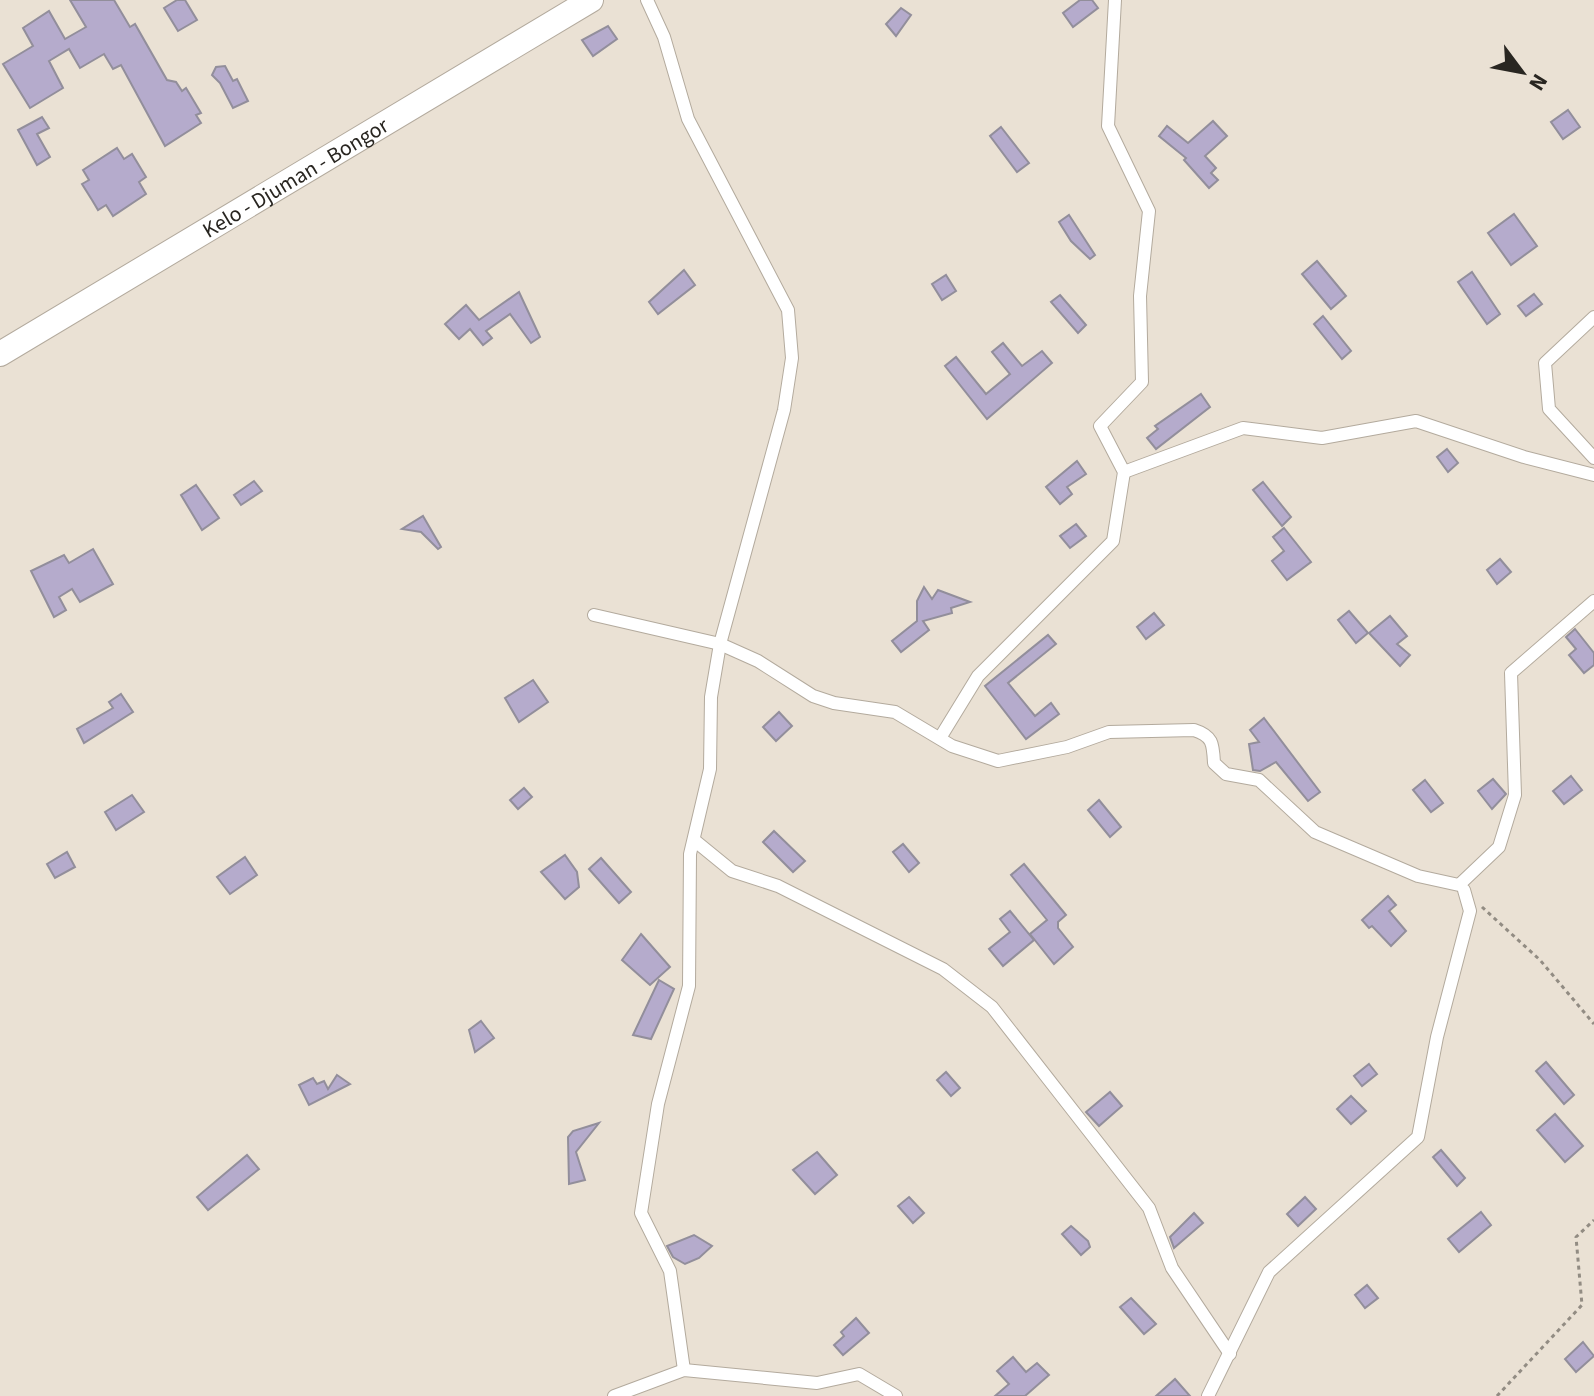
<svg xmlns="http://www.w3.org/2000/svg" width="1594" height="1396" font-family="'Source Sans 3',sans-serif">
	<rect width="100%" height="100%" fill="#eae1d4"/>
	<g fill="#b5abcc" stroke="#928e9b" stroke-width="2">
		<polygon points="70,0 114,0 130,27 135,24 167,80 176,82 182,91 186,88 201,113 196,115 201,123 165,146 121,65 113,69 104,54 80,68 69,49 49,61 63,88 30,108 3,64 33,46 23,28 49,11 65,39 86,27"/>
		<polygon points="177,0 185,0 197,20 178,31 164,8"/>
		<polygon points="1080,0 1092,0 1098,8 1073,27 1063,13"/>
		<polygon points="901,8 911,15 896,36 886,24"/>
		<polygon points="608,26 617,39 593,56 582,40"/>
		<polygon points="225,66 233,81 237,79 248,101 233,108 220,83 212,75 216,67"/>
		<polygon points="1568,110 1580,127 1563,139 1551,122"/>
		<polygon points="42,117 49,128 37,134 50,157 37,165 18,130"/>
		<polygon points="1213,121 1227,136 1205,156 1216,168 1211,173 1218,180 1209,188 1184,160 1186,158 1159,136 1167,126 1188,143"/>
		<polygon points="1001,127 1029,163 1017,172 990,136"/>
		<polygon points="117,148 124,159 132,154 146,177 139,182 146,194 113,216 106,205 98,210 92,200 82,184 89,180 83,170"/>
		<polygon points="1514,214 1537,246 1511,265 1488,233"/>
		<polygon points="1069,215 1095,255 1090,259 1071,241 1059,222"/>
		<polygon points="1317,261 1346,296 1331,309 1302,274"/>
		<polygon points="684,270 695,285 658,314 649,302"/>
		<polygon points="1472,272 1500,314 1487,324 1458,282"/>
		<polygon points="946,275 956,291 942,300 932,284"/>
		<polygon points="519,292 540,337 531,343 510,314 486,331 492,338 483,345 470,329 459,339 445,324 466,305 479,320"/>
		<polygon points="1534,294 1542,304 1526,316 1518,306"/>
		<polygon points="1060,295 1086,325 1078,333 1051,302"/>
		<polygon points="1323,316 1351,351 1342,359 1314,324"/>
		<polygon points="1003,343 1022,366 1042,351 1052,363 987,419 945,366 956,357 986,394 1010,374 992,352"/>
		<polygon points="1201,394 1210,407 1156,449 1147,438 1158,429 1155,426"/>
		<polygon points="1447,449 1458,463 1448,472 1437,457"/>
		<polygon points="1077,461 1086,474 1067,487 1072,494 1060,504 1046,487"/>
		<polygon points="254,481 262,491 241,505 234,495"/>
		<polygon points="1263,482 1291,517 1282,526 1253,490"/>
		<polygon points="196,485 219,518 202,530 181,495"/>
		<polygon points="423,516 441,547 438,549 421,532 402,529"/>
		<polygon points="1076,524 1086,536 1070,548 1060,536"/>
		<polygon points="1284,528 1311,562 1287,580 1272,561 1284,551 1273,537"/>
		<polygon points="93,549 113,584 80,602 72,589 59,597 66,610 54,617 31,571 64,555 69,563"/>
		<polygon points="1500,559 1511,572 1497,584 1487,570"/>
		<polygon points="924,587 932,599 938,590 970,602 951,608 952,613 923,621 929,630 901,652 892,641 917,621 917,601"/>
		<polygon points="1349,611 1368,633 1356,643 1338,620"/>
		<polygon points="1154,613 1164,625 1146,639 1137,627"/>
		<polygon points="1390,616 1407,636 1397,644 1410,655 1400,666 1369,633"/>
		<polygon points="1575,629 1594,653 1594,665 1584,673 1569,655 1576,649 1566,637"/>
		<polygon points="1048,635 1056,644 1008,683 1035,716 1051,703 1059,714 1026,739 985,686"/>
		<polygon points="533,680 548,702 519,722 505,698"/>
		<polygon points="121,694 133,712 84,743 77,729 113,708 109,702"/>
		<polygon points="779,712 792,726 776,741 763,727"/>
		<polygon points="1264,718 1320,792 1308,801 1276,762 1260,771 1253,770 1249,744 1259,742 1250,730"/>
		<polygon points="1571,776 1582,790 1564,804 1553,791"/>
		<polygon points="1493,779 1506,794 1492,809 1478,791"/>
		<polygon points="1425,780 1443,803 1431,812 1413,790"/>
		<polygon points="524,788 532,797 518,809 510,800"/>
		<polygon points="132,795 144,812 116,830 105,812"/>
		<polygon points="1099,800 1121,827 1110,837 1088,810"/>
		<polygon points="774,831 805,861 793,872 763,842"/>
		<polygon points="903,844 919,863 909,872 893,852"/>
		<polygon points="67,852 75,867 55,878 47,864"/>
		<polygon points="565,855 577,872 579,887 565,899 541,872"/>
		<polygon points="245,857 257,875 230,894 217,877"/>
		<polygon points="601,858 631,892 619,903 589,869"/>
		<polygon points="1024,864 1066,915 1058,922 1058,928 1073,947 1054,964 1030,934 1047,920 1011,875"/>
		<polygon points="1388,896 1396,905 1389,911 1406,931 1391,946 1372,926 1369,928 1362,920"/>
		<polygon points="1010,911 1034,940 1003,966 989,949 1010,932 1000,919"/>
		<polygon points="641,934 670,967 650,985 622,960"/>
		<polygon points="659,980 674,989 651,1039 633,1035"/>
		<polygon points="481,1021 494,1038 475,1052 469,1030"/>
		<polygon points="1546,1062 1574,1095 1564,1104 1536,1071"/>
		<polygon points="1369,1064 1377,1074 1362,1086 1354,1076"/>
		<polygon points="946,1072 960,1088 951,1096 937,1080"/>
		<polygon points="337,1075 350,1084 309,1105 299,1085 313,1078 317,1084 324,1081 328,1089"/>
		<polygon points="1110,1092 1122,1106 1099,1126 1086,1112"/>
		<polygon points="1351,1096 1366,1111 1351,1124 1337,1109"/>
		<polygon points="1555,1114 1583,1146 1565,1162 1537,1130"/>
		<polygon points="599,1123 576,1152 585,1180 569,1184 568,1137 573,1131"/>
		<polygon points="1441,1150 1465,1178 1457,1186 1433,1157"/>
		<polygon points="817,1152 837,1175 815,1194 793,1170"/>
		<polygon points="247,1155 259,1169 208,1210 197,1197"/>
		<polygon points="909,1197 924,1213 913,1223 898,1206"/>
		<polygon points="1305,1197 1316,1209 1298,1226 1287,1214"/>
		<polygon points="1481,1212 1491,1225 1459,1252 1448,1239"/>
		<polygon points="1194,1213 1203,1223 1174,1248 1170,1237"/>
		<polygon points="1071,1226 1088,1241 1090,1247 1081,1255 1062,1234"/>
		<polygon points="694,1235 712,1246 699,1258 685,1264 673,1257 667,1246"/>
		<polygon points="1367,1285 1378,1298 1365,1308 1355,1295"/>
		<polygon points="1131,1298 1156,1324 1144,1334 1120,1307"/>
		<polygon points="856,1318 869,1333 843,1355 834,1345 844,1336 841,1332"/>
		<polygon points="1583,1342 1594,1356 1576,1372 1565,1359"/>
		<polygon points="1013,1357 1026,1372 1037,1363 1049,1375 1025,1396 995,1396 1009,1384 997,1371"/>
		<polygon points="1175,1379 1190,1396 1156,1396"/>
	</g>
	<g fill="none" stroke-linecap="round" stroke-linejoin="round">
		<g stroke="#b3aa9d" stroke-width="14">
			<g id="street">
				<polyline points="647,0 664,37 688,119 788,310 792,358 784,410 720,644 711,697 710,769 690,854 689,986 658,1104 641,1213 670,1271 684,1370"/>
				<polyline points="1594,317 1545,363 1549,409 1594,458"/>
				<polyline points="1124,472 1243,428 1322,438 1416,421 1524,457 1594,475"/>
				<path d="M594,615L720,644L758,661L813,696L834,703L895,712L952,746L998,761L1067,747L1109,732L1194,730C1213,736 1213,744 1214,763L1226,774L1259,780L1315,832L1418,876L1459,885L1499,847L1515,795L1511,673L1594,601"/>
				<polyline points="940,738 978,676 1113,541 1124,472 1100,426 1142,382 1140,296 1149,211 1108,126 1115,0"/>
				<polyline points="694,840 732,871 778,886 943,969 992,1007 1149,1208 1172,1268 1230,1354"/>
				<polyline points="614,1396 684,1370 817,1383 859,1374 896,1396"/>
				<polyline points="1208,1396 1269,1272 1418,1137 1437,1037 1470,911 1464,890"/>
			</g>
		</g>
		<g stroke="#b3aa9d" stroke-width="26">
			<g id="highway">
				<path id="s1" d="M0,354L591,0"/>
			</g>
		</g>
		<g stroke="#928c83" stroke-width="3" stroke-dasharray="4 4" stroke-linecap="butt">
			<polyline points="1482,907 1540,960 1594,1024"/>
			<polyline points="1497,1396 1582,1305 1576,1237 1594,1220"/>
		</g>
		<use href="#street" stroke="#fff" stroke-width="12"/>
		<use href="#highway" stroke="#fff" stroke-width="24"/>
	</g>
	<g text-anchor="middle" stroke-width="6" stroke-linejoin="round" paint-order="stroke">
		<g font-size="22" fill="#292621" stroke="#eae1d4">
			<text dy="8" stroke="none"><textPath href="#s1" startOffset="344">Kelo - Djuman - Bongor</textPath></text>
		</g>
	</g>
	<g transform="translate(1522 72) rotate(122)" stroke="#eae1d4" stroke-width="6" paint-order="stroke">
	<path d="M0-6L14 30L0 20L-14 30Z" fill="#292621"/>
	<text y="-12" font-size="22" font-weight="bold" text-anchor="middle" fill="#292621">N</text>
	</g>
</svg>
